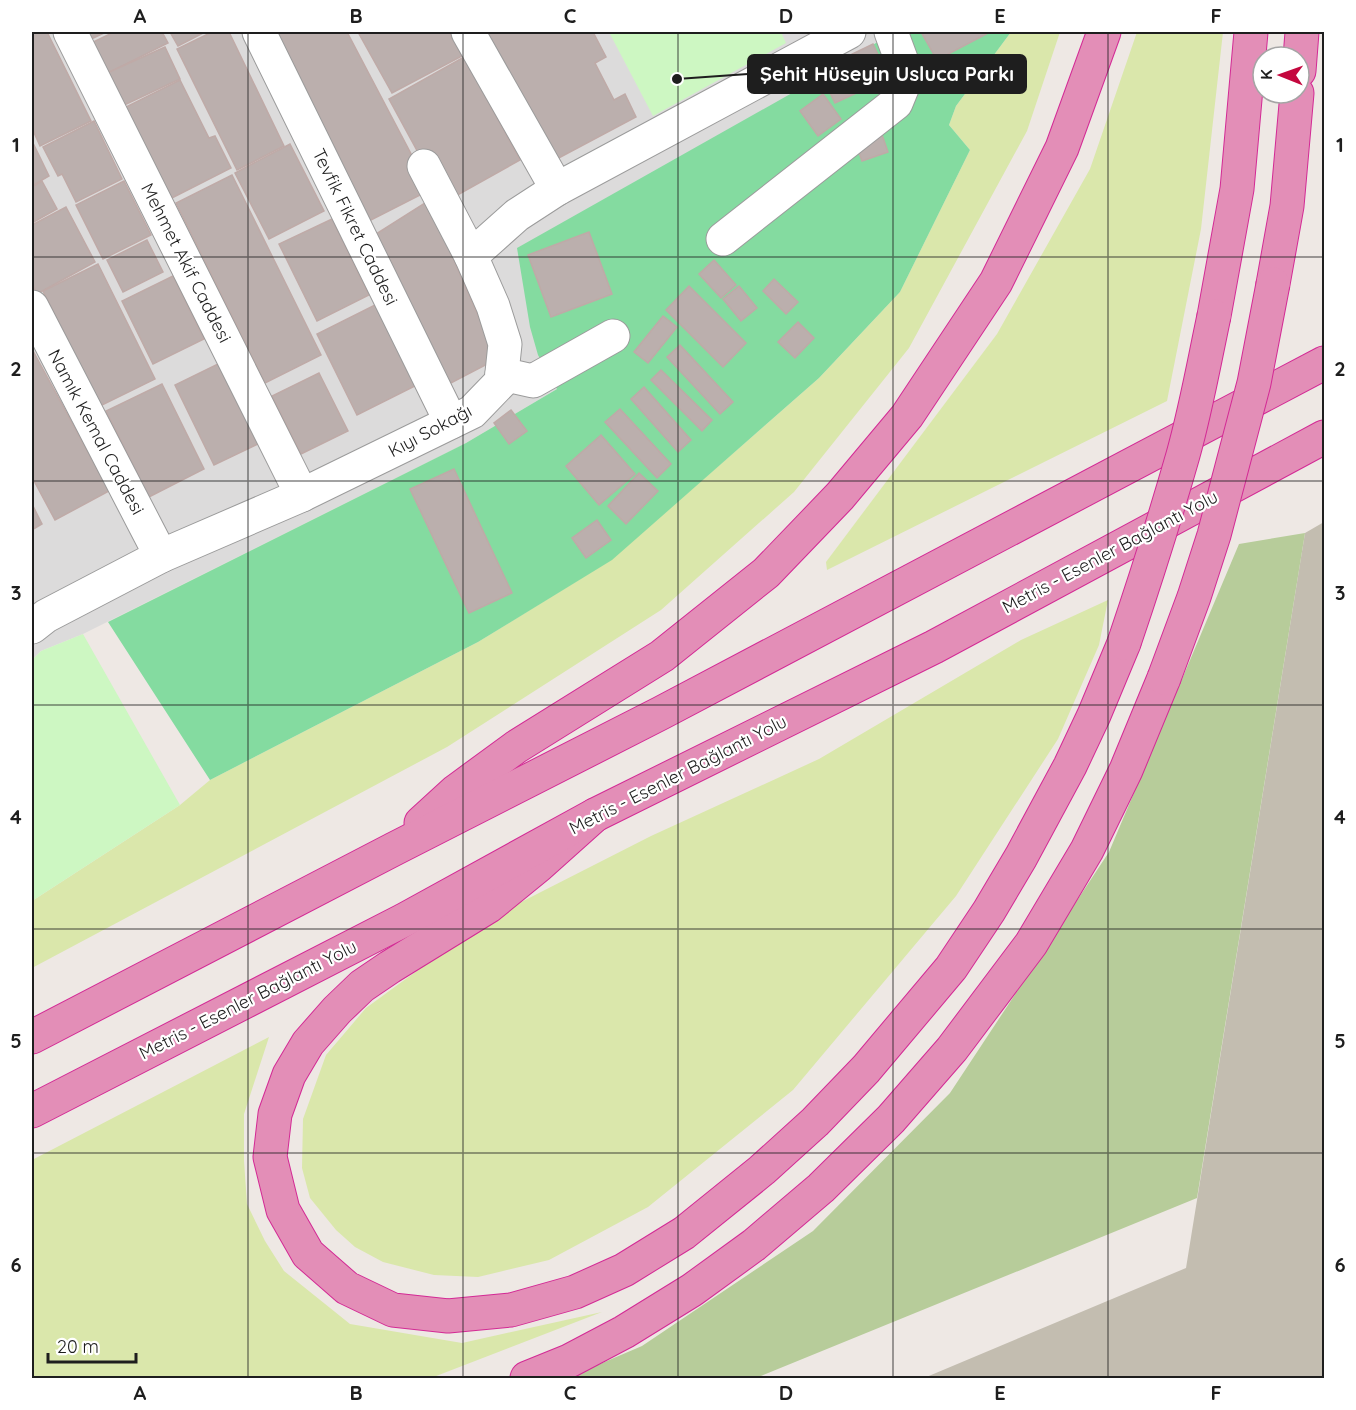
<svg xmlns="http://www.w3.org/2000/svg" width="1356" height="1410" font-family="Quicksand,sans-serif">
	<rect width="100%" height="100%" fill="#eee8e4"/>
	<polygon fill="#dcdbdb" points="32,32 894,32 815,80 557,389 466,443 83,634 41,651 32,660"/>
	<polygon fill="#c3bdb0" points="1324,522 1324,1378 924,1378 1186,1268 1305,533"/>
	<g fill="#dae7ab">
		<polygon points="1011,32 1060,32 1027,131 909,348 794,492 661,610 447,747 32,968 32,901 180,805 210,780 478,642 611,560 819,378 900,292 970,150 949,125 956,106"/>
		<polygon points="1137,32 1223,32 1201,229 1167,401 827,570 826,562 997,334 1090,169"/>
		<polygon points="1108,600 1099,645 1058,739 956,896 793,1090 648,1207 549,1260 478,1277 434,1275 383,1262 355,1247 336,1230 310,1198 302,1168 303,1119 326,1055 366,1008 488,919 651,836 819,759 1021,640"/>
		<polygon points="269,1037 244,1114 244,1161 247,1204 265,1241 284,1271 350,1324 462,1343 602,1312 431,1378 32,1378 32,1160"/>
	</g>
	<polygon fill="#b7cc9a" points="1305,533 1197,1198 756,1378 567,1378 642,1346 813,1231 950,1093 1109,852 1239,544"/>
	<g fill="#cdf7c2">
		<polygon points="609,32 781,32 786,43 653,116"/>
		<polygon points="83,634 180,805 32,901 32,660 41,651"/>
	</g>
	<polygon fill="#84dba0" points="894,32 1011,32 956,106 949,125 970,150 900,292 819,378 612,560 478,642 210,780 108,622 466,443 557,389 538,355 530,327 517,248 815,80"/>
	<g fill="#bbafad" stroke="#bfaaa7" stroke-width="1.5">
		<polygon points="32,32 47,32 91,121 40,146 32,128"/>
		<polygon points="81,32 106,32 87,41"/>
		<polygon points="114,32 162,32 168,43 104,75 89,44"/>
		<polygon points="170,32 205,32 178,46"/>
		<polygon points="212,32 229,32 284,146 237,170 177,49"/>
		<polygon points="276,32 347,32 430,190 369,221"/>
		<polygon points="358,32 449,32 462,56 392,93"/>
		<polygon points="487,32 593,32 606,57 595,63 614,100 625,94 636,117 555,160"/>
		<polygon points="921,32 990,32 937,60"/>
		<polygon points="873,44 889,78 835,103 819,70"/>
		<polygon points="165,47 180,79 120,107 105,74"/>
		<polygon points="464,57 520,160 445,202 389,99"/>
		<polygon points="180,80 209,138 215,136 231,168 168,200 122,109"/>
		<polygon points="823,94 841,119 818,136 800,111"/>
		<polygon points="94,121 122,179 76,202 62,174 58,176 43,147"/>
		<polygon points="880,129 888,152 862,161 854,139"/>
		<polygon points="290,144 324,211 269,239 235,173"/>
		<polygon points="34,145 49,176 32,186 32,147"/>
		<polygon points="232,175 321,355 265,383 176,203"/>
		<polygon points="42,181 57,209 32,223 32,187"/>
		<polygon points="124,181 151,235 103,259 76,205"/>
		<polygon points="428,201 497,359 449,384 376,234"/>
		<polygon points="66,207 95,262 37,294 32,283 32,225"/>
		<polygon points="332,219 369,295 317,321 279,244"/>
		<polygon points="589,232 612,294 551,317 528,255"/>
		<polygon points="147,240 163,272 123,292 107,260"/>
		<polygon points="714,260 736,285 721,298 699,274"/>
		<polygon points="98,264 155,379 100,406 43,291"/>
		<polygon points="173,276 204,339 153,364 122,301"/>
		<polygon points="774,279 798,302 786,314 763,291"/>
		<polygon points="689,286 746,343 723,367 666,310"/>
		<polygon points="739,286 757,308 741,321 723,299"/>
		<polygon points="377,304 417,385 357,415 317,334"/>
		<polygon points="663,316 677,327 648,363 634,352"/>
		<polygon points="798,322 814,338 795,358 778,342"/>
		<polygon points="680,345 733,402 720,414 667,357"/>
		<polygon points="32,349 109,491 55,520 32,477"/>
		<polygon points="218,364 258,444 214,465 175,385"/>
		<polygon points="661,370 712,420 702,431 651,380"/>
		<polygon points="319,373 348,431 301,454 272,396"/>
		<polygon points="162,384 204,469 149,497 106,411"/>
		<polygon points="644,387 691,440 678,452 631,399"/>
		<polygon points="620,409 671,464 657,478 605,422"/>
		<polygon points="511,410 527,431 509,444 494,423"/>
		<polygon points="601,435 635,474 599,505 566,466"/>
		<polygon points="454,469 512,593 469,613 410,489"/>
		<polygon points="639,473 658,491 626,524 608,506"/>
		<polygon points="32,504 42,524 32,530"/>
		<polygon points="597,520 611,540 586,558 572,538"/>
	</g>
	<g fill="none" stroke-linecap="round" stroke-linejoin="round">
		<g stroke="#9b9b9b" stroke-width="35">
			<g id="minor">
				<polyline points="70,32 302,495"/>
				<polyline points="259,32 451,422"/>
				<polyline points="468,32 557,189"/>
				<polyline points="424,166 471,256"/>
				<polyline points="723,239 896,103 905,81 904,67 891,32"/>
				<polyline points="32,307 161,556"/>
				<polyline points="502,374 533,381 613,336"/>
				<polyline points="32,627 46,616 161,556 302,495 472,412 501,382 505,344 493,306 471,256 517,215 557,189 849,32"/>
			</g>
		</g>
		<g stroke="#d32a95" stroke-width="35">
			<g id="highway">
				<polyline points="1299,71 1302,32"/>
				<polyline points="1273,284 1287,206 1297,93"/>
				<polyline points="1214,316 1237,189 1251,32"/>
				<polyline points="595,815 538,866 489,906 390,967 362,986 337,1010 308,1043 289,1075 275,1114 270,1157 283,1210 308,1254 347,1288 393,1310 448,1316 511,1310 575,1292 624,1270 684,1233 762,1170 815,1122 866,1069 951,968 989,911 1021,857 1070,766 1094,715 1124,643"/>
				<polyline points="421,823 456,791 516,747 662,656 766,573 840,496 907,416 996,282 1062,148 1104,32"/>
				<polyline points="32,1037 394,849 661,713 1324,363"/>
				<polyline points="32,1111 404,920 595,815 934,647 1324,437"/>
				<polyline points="527,1378 569,1361 624,1332 692,1290 754,1245 821,1188 891,1119 952,1049 1031,944 1087,850 1126,770 1164,678"/>
			</g>
		</g>
		<use href="#minor" stroke="#fff" stroke-width="33"/>
		<use href="#highway" stroke="#e38eb7" stroke-width="33"/>
		<g stroke="#d32a95" stroke-width="35" stroke-linecap="butt">
			<g id="highway-bridge">
				<path d="M1124,643C1145,581 1165,518 1183,455C1196,409 1204,363 1214,316"/>
				<polyline points="1164,678 1194,597 1214,535 1254,383 1273,284"/>
			</g>
		</g>
		<use href="#highway-bridge" stroke="#e38eb7" stroke-width="33"/>
	</g>
	<path fill="none" stroke="#1e1e1e" stroke-width="1.5" stroke-opacity="0.55" d="M248,32V1378M463,32V1378M678,32V1378M893,32V1378M1108,32V1378M32,257H1324M32,481H1324M32,705H1324M32,929H1324M32,1153H1324"/>
	<g text-anchor="middle" stroke-width="4.5" stroke-linejoin="round" paint-order="stroke">
		<g font-size="18" fill="#1e1e1e" stroke="#fff">
			<text transform="translate(355 227) rotate(64)" y="6">Tevfik Fikret Caddesi</text>
			<text transform="translate(186 263) rotate(63)" y="6">Mehmet Akif Caddesi</text>
			<text transform="translate(430 431) rotate(-28)" y="6">Kıyı Sokağı</text>
			<text transform="translate(96 432) rotate(62)" y="6">Namık Kemal Caddesi</text>
			<text transform="translate(1110 552) rotate(-28)" y="6">Metris - Esenler Bağlantı Yolu</text>
			<text transform="translate(678 775) rotate(-27)" y="6">Metris - Esenler Bağlantı Yolu</text>
			<text transform="translate(248 1000) rotate(-27)" y="6">Metris - Esenler Bağlantı Yolu</text>
		</g>
	</g>
	<path fill="none" stroke="#1e1e1e" stroke-width="2" d="M677 79L748 74"/>
	<circle fill="#1e1e1e" stroke="#fff" stroke-width="2" cx="677" cy="79" r="6"/>
	<rect fill="#1e1e1e" stroke="#1e1e1e" stroke-width="2" x="748" y="55" width="278" height="38" rx="6"/>
	<g font-size="20" text-anchor="middle" font-weight="bold" fill="#fff">
		<text x="887" y="81">Şehit Hüseyin Usluca Parkı</text>
	</g>
	<rect width="1356" height="1410" fill="none" stroke="#ffffff" stroke-width="66"/>
	<g transform="translate(1281 75) rotate(271)"><circle r="28" fill="#ffffff" stroke="#a5a5a5" stroke-width="1.5"/>
	<path d="M0-4.5L10 22L0 15L-10 22Z" fill="#c4073e"/>
	<text y="-9" font-size="16" font-weight="bold" text-anchor="middle" fill="#1e1e1e">K</text>
	</g>
	<path d="M48 1353v9h88v-9" fill="none" stroke="#1e1e1e" stroke-width="3"/>
	<text x="57" y="1353" font-size="18" fill="#1e1e1e" stroke="#ffffff" stroke-width="4.5" paint-order="stroke">20 m</text>
	<rect x="33" y="33" width="1290" height="1344" fill="none" stroke="#1e1e1e" stroke-width="2"/>
	<g font-size="20" text-anchor="middle" font-weight="bold" fill="#1e1e1e">
		<text x="140" y="23">A</text>
		<text x="356" y="23">B</text>
		<text x="570" y="23">C</text>
		<text x="786" y="23">D</text>
		<text x="1000" y="23">E</text>
		<text x="1216" y="23">F</text>
		<text x="16" y="152">1</text>
		<text x="1340" y="152">1</text>
		<text x="16" y="376">2</text>
		<text x="1340" y="376">2</text>
		<text x="16" y="600">3</text>
		<text x="1340" y="600">3</text>
		<text x="16" y="824">4</text>
		<text x="1340" y="824">4</text>
		<text x="16" y="1048">5</text>
		<text x="1340" y="1048">5</text>
		<text x="16" y="1272">6</text>
		<text x="1340" y="1272">6</text>
		<text x="140" y="1400">A</text>
		<text x="356" y="1400">B</text>
		<text x="570" y="1400">C</text>
		<text x="786" y="1400">D</text>
		<text x="1000" y="1400">E</text>
		<text x="1216" y="1400">F</text>
	</g>
</svg>
